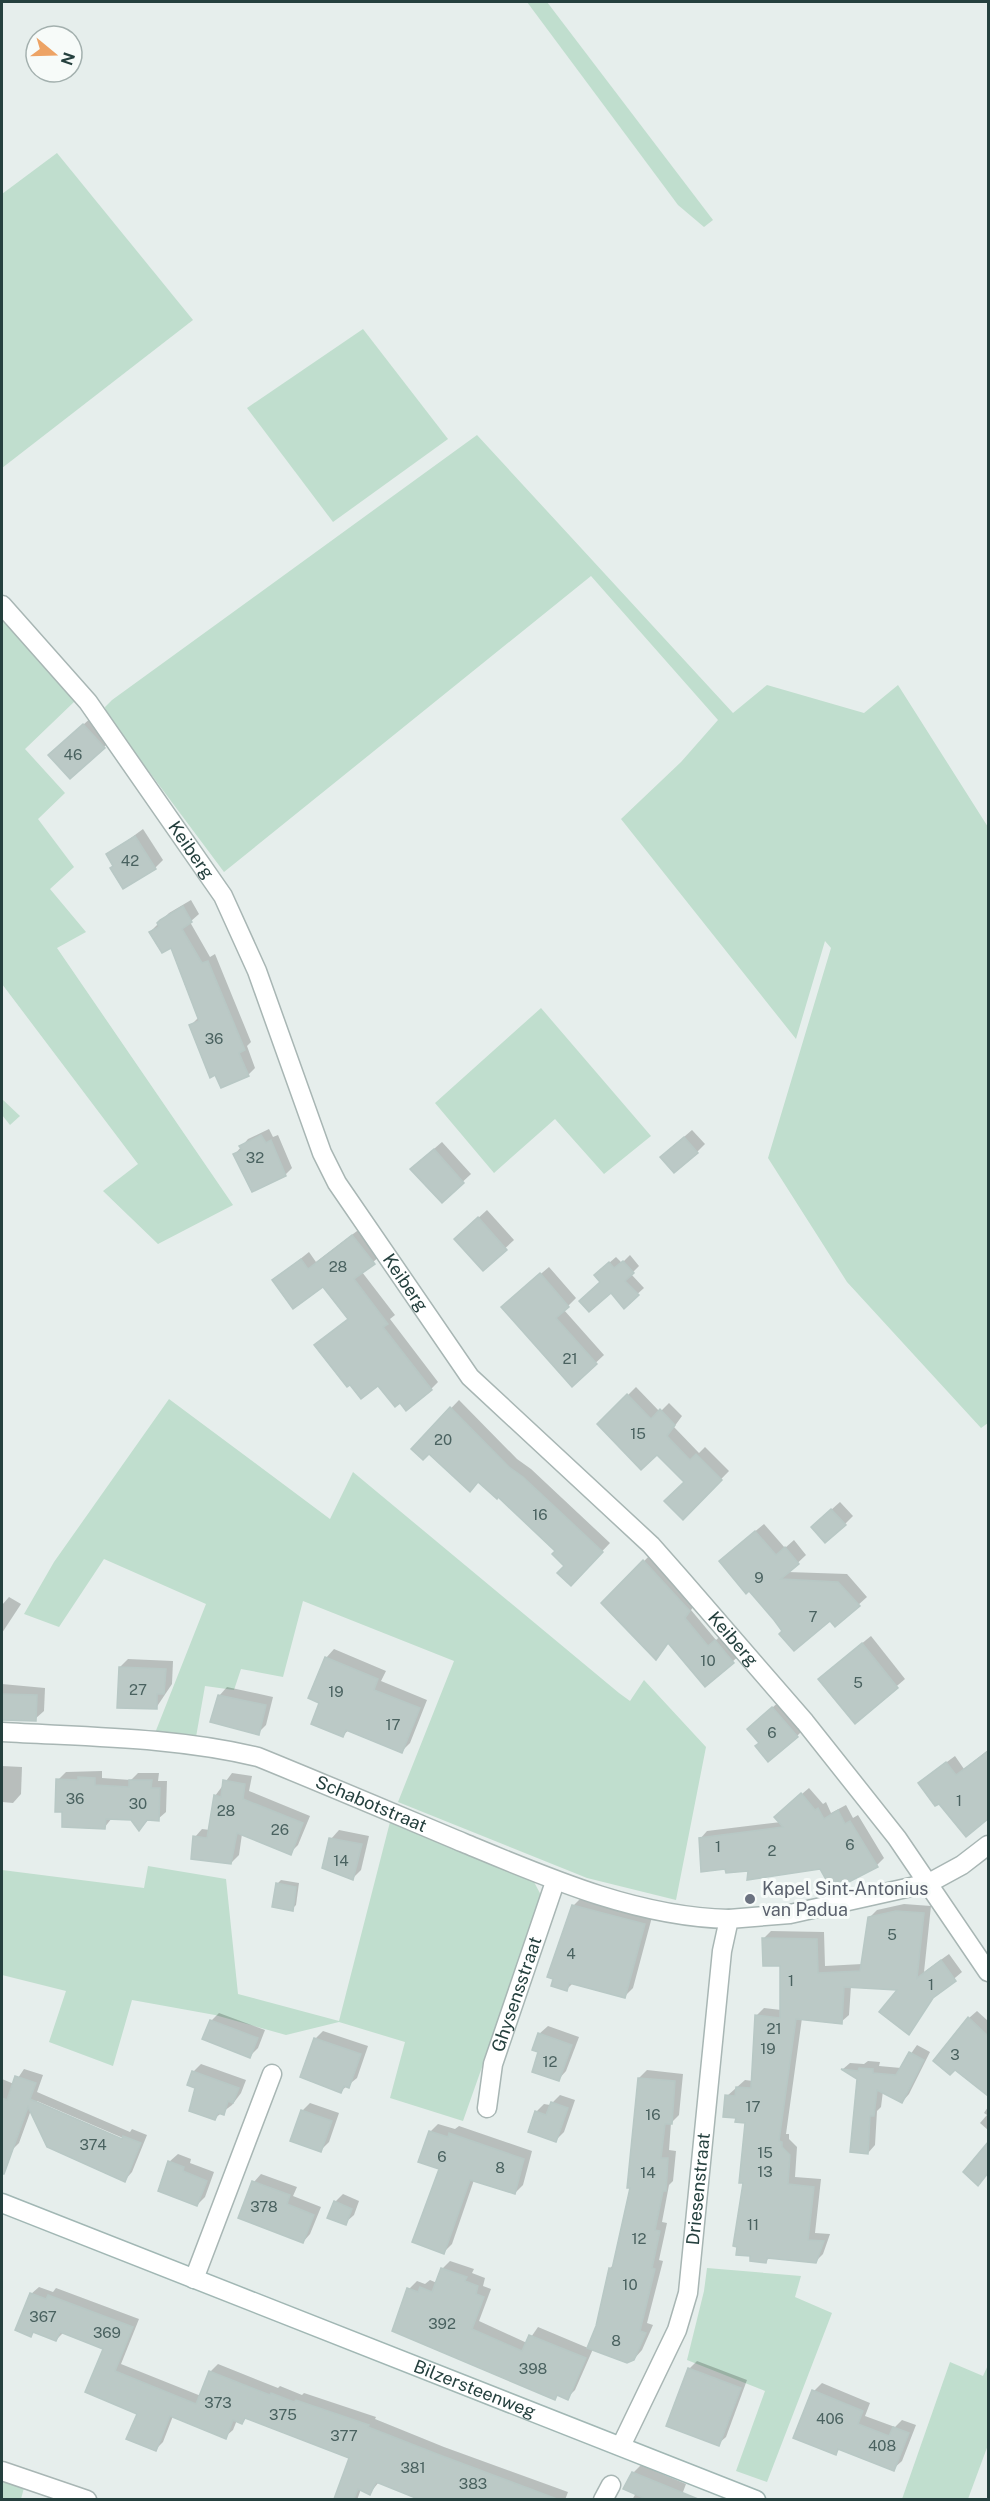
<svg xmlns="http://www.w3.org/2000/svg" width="990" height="2501" font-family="'Public Sans',sans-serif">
	<rect width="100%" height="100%" fill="#e6eeec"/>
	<g fill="#c0dece">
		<polygon points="527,2 547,2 713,220 704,227 678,205"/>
		<polygon points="57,153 193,320 2,468 2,194"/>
		<polygon points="363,329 448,439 333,522 247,408"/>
		<polygon points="477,435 733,713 767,685 864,713 898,685 988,827 988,1423 981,1428 847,1282 768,1158 831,948 825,941 796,1039 621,819 681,762 718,720 591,576 224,872 106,714 105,707 112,700"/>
		<polygon points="2,616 75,701 25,749 65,793 38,819 74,867 50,889 86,932 57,948 233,1205 158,1244 103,1191 138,1164 2,984"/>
		<polygon points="541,1008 651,1136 604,1174 555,1119 494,1173 435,1103"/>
		<polygon points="2,1099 20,1116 10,1125 2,1115"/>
		<polygon points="169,1399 330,1519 353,1472 619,1693 630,1701 644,1680 706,1747 676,1900 587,1878 398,1802 454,1661 303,1601 283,1677 241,1669 234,1690 205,1686 196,1737 155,1733 206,1604 104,1559 59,1627 24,1614 54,1562"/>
		<polygon points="390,1822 534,1882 542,1897 463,2121 390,2098 405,2042 339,2022 286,2035 215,2015 132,2000 113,2066 49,2042 66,1991 2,1975 2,1870 144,1888 148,1866 226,1879 238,1994 339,2021"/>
		<polygon points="707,2268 801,2276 795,2297 832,2313 767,2482 736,2471 765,2391 687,2360 704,2291"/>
		<polygon points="950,2362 983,2376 988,2365 988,2445 968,2499 902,2499"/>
		<polygon points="2,2475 25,2484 21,2499 2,2499"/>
	</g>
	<g fill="#0003" fill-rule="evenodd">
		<polygon points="92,717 112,739 104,747 58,747"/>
		<polygon points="143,829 163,860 155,868 114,865 108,855"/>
		<polygon points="191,900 199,914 190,922 210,957 215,954 251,1042 247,1046 255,1068 248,1075 191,1025 199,1017 184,983 187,980 172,946 150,932 169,913"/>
		<polygon points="269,1129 273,1137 278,1135 292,1168 285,1175 235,1154 248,1139"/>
		<polygon points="692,1130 705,1144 697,1152 670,1149"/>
		<polygon points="442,1142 471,1174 442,1201 420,1161"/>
		<polygon points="487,1210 514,1240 483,1269 464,1231"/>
		<polygon points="361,1228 381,1255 362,1272 395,1315 390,1319 438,1382 431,1389 349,1318 323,1285 274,1280 309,1252 316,1262"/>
		<polygon points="630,1255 639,1266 631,1274 644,1288 624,1306 602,1282 602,1269 616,1257 622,1263"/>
		<polygon points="549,1267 576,1298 564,1310 604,1355 572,1385 511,1299"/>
		<polygon points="636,1387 660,1412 669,1403 682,1416 674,1427 699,1453 705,1447 729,1471 683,1518 686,1482 657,1453 599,1424"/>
		<polygon points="459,1400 517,1459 531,1469 610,1543 571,1584 566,1566 557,1551 499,1495 429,1452 413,1448"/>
		<polygon points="840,1502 853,1516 845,1524 821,1519"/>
		<polygon points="764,1524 785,1548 794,1540 806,1555 788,1572 847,1574 867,1597 836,1625 830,1619 784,1631 729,1553"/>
		<polygon points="652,1553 696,1603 691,1610 716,1640 723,1634 741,1654 706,1685 669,1642 656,1658 603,1603"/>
		<polygon points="9,1597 21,1604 2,1633 2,1605"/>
		<polygon points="871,1636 905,1679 855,1722 828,1671"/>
		<polygon points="334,1649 386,1671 381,1681 427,1700 410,1743 402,1751 349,1730 343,1735 321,1702 326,1658"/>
		<polygon points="128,1659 173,1661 172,1684 156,1708 120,1667"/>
		<polygon points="2,1684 45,1688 44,1711 35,1719 2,1718"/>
		<polygon points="227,1687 273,1697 266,1725 258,1733 219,1696"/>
		<polygon points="781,1700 805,1728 797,1736 761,1743 757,1721"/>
		<polygon points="988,1750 988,1817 966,1835 928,1776 955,1756 964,1769"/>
		<polygon points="2,1766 22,1767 21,1794 13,1803 2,1802"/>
		<polygon points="102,1771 102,1778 131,1780 138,1773 159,1773 158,1781 167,1781 166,1812 158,1819 149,1819 140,1829 132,1819 112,1818 104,1828 64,1810 58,1780 66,1772"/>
		<polygon points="232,1773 252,1776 249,1791 310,1816 298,1845 290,1853 242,1834 239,1855 231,1863 195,1837 202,1829 210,1830 215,1796"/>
		<polygon points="809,1788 823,1804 826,1802 831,1813 846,1805 853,1818 858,1815 884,1858 877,1865 841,1884 838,1879 820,1868 750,1870 700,1839 707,1831 781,1822 783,1810"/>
		<polygon points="339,1830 369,1836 361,1870 353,1878 331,1839"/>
		<polygon points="281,1880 299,1883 296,1905 292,1909 277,1884"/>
		<polygon points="581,1898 652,1917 633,1988 625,1996 573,1983 567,1989 573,1906"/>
		<polygon points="904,1904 931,1906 924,1972 949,1954 962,1972 937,1993 908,2033 900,1988 851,1986 849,2015 841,2022 802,2018 786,2134 789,2134 789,2139 797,2147 795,2177 821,2179 815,2233 830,2234 823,2254 816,2261 770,2257 766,2261 752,2255 737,2253 736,2232 745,2182 746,2122 738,2117 727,2096 745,2080 753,2081 756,2016 764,2008 781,2010 781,1964 764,1938 771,1931 824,1932 825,1966 862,1964 869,1918 877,1910"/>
		<polygon points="977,2011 988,2021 988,2095 956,2068 969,2018"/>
		<polygon points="219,2013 265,2030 258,2048 250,2056 211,2021"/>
		<polygon points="548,2026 579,2037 566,2071 558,2080 540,2051 539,2034"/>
		<polygon points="323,2031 368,2046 357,2078 341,2091 315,2039"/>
		<polygon points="917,2045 930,2052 909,2094 902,2102 883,2091 881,2107 877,2111 875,2145 868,2153 859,2078 843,2069 850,2063 864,2064 868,2061 880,2062 879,2066 901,2068"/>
		<polygon points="201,2064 246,2080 241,2093 232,2105 215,2118 197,2088 193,2072"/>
		<path d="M24,2069L43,2075L37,2092L130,2132L132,2129L147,2135L132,2172L125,2180L31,2110L19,2143L11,2151L2,2147V2079L14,2084ZM37,2101L130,2141L128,2143L37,2104Z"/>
		<polygon points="647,2070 683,2074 679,2115 671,2123 669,2150 676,2151 673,2181 669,2185 662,2222 667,2223 659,2260 663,2261 647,2323 653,2325 642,2350 634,2359 593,2349 575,2390 567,2398 559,2394 555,2398 409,2289 417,2281 425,2284 430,2280 437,2283 442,2269 450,2261 474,2269 472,2273 485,2278 483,2286 491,2289 479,2321 527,2343 538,2327 588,2348 598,2326 610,2268 615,2264 632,2186 639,2078"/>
		<polygon points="560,2095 575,2100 564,2132 556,2140 536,2112 544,2104 550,2105"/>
		<polygon points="310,2103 339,2113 329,2142 321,2150 302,2111"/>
		<polygon points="988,2107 988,2130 980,2123 987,2115 984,2113"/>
		<polygon points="438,2124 455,2129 459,2126 532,2151 523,2185 515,2193 474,2180 452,2244 444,2252 441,2168 430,2132"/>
		<polygon points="178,2154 191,2159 190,2163 214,2172 205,2197 197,2205 169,2162"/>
		<polygon points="261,2174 297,2187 293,2196 321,2207 310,2234 303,2242 254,2182"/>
		<polygon points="343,2194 359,2201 354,2215 345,2223 335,2202"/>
		<polygon points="39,2287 53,2292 56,2288 139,2319 121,2364 201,2396 210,2372 218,2364 278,2388 280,2386 302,2395 304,2393 376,2417 375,2419 444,2447 568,2492 565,2500 435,2500 379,2482 370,2493 361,2489 357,2500 336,2500 351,2457 247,2417 242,2422 237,2420 233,2430 225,2437 173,2416 163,2442 156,2449 139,2413 87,2391 105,2348 64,2332 56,2340 34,2331 31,2335 31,2294"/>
		<polygon points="697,2361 747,2380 726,2437 718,2444 689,2369"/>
		<polygon points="822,2383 870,2403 865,2416 895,2427 902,2420 916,2425 902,2461 893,2469 841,2448 835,2453 814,2391"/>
		<polygon points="641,2465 686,2484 680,2500 632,2500 636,2493 633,2473"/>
	</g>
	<g fill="#bbc9c6" stroke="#b8c8c5" stroke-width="1.5">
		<polygon points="83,724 105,748 70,779 48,755"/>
		<polygon points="135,836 156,869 123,889 110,868 113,866 106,854"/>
		<polygon points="183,906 192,922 182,929 202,963 208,961 245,1050 239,1053 249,1076 221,1088 215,1075 210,1078 189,1025 199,1021 171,948 162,953 149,932 159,927 157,923 160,920"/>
		<polygon points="261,1135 266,1143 271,1140 286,1176 252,1192 233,1154 242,1150 239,1146"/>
		<polygon points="684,1137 698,1153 674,1173 660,1157"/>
		<polygon points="434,1149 464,1183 442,1203 410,1169"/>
		<polygon points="478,1217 507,1250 483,1271 454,1239"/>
		<polygon points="352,1235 375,1264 354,1279 388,1324 383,1327 432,1390 406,1411 400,1403 395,1407 378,1386 361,1399 350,1385 347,1387 314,1345 348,1319 323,1287 293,1309 272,1280 301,1259 308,1269"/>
		<polygon points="623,1261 634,1273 625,1281 639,1295 624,1309 611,1293 589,1312 579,1301 600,1282 594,1275 609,1262 614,1268"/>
		<polygon points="540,1273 569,1307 556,1318 597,1364 572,1387 501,1307"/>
		<polygon points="627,1394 651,1419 660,1409 675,1425 667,1436 690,1460 696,1454 722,1480 683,1520 664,1501 684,1482 657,1455 641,1470 597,1424"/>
		<polygon points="450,1407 509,1467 523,1477 603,1552 571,1586 557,1573 564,1566 552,1554 555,1551 498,1497 497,1499 478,1482 470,1492 429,1454 423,1460 411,1449"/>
		<polygon points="831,1509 846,1525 825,1543 811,1527"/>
		<polygon points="755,1531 776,1555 785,1547 799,1564 781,1579 838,1582 860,1606 835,1627 830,1621 794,1651 779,1634 782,1631 774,1620 749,1591 746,1594 719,1561"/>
		<polygon points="643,1560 690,1611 685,1618 708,1646 715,1640 734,1663 705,1687 668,1643 656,1660 601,1603"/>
		<polygon points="862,1643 898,1688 855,1724 818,1679"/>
		<polygon points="325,1657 378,1679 374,1690 420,1708 402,1753 346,1730 343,1737 311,1724 319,1703 308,1698"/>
		<polygon points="119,1667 166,1669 164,1694 157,1694 157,1709 117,1708"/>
		<polygon points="2,1694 37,1695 36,1721 2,1720"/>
		<polygon points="218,1695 266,1705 259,1735 210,1722"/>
		<polygon points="772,1707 798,1737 768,1762 755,1746 759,1743 747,1729"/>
		<polygon points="988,1751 988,1819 966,1837 939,1804 935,1806 918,1783 946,1762 956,1775"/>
		<polygon points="78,1777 95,1778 95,1785 129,1787 129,1780 152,1780 151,1788 160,1788 159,1821 147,1820 139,1831 131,1820 106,1819 105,1829 62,1827 62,1812 55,1812 56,1779 78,1780"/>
		<polygon points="223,1780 245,1784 243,1799 303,1823 291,1855 237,1833 231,1864 191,1859 193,1836 207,1838 214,1795 221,1797"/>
		<polygon points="801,1793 815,1810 818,1808 824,1819 838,1810 845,1824 850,1821 878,1867 841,1886 838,1881 829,1885 820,1869 747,1880 748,1871 726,1873 725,1869 701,1872 699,1838 783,1827 774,1817"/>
		<polygon points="329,1838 362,1844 353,1880 322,1868"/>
		<polygon points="276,1883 296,1887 293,1911 272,1907"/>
		<polygon points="572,1905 645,1924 625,1998 569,1983 567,1991 551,1986 553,1979 547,1977"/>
		<polygon points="896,1911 924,1913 917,1978 941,1960 956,1981 933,1998 909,2035 879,2012 897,1990 844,1987 842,2024 796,2019 779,2141 782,2142 782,2147 790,2155 788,2184 814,2187 808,2240 824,2241 816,2263 767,2258 766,2263 750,2261 750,2256 736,2255 737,2247 733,2246 743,2183 739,2183 745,2123 735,2122 736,2118 723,2117 725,2095 735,2096 736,2087 751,2088 755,2015 780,2018 780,1966 763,1966 762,1938 817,1939 818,1973 860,1971 868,1917"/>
		<polygon points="968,2017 988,2036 988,2096 955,2070 950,2075 933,2061"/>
		<polygon points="210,2020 258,2038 250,2058 202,2039"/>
		<polygon points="538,2033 572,2045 559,2081 532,2072 538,2052 532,2050"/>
		<polygon points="314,2038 361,2054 349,2088 344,2086 341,2093 300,2077"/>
		<polygon points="909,2052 924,2060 902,2103 877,2090 874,2116 870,2116 868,2154 850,2152 857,2079 841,2069 858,2071 859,2068 873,2069 873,2073 896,2075"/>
		<polygon points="192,2071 239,2088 233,2103 228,2101 224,2115 218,2113 215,2120 189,2111 195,2088 187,2085"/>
		<polygon points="15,2076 36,2083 30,2099 122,2139 123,2136 141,2143 125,2182 47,2147 28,2107 4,2174 2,2174 2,2098 7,2100"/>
		<polygon points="638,2078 675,2081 672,2124 665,2124 661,2158 668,2158 666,2191 663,2191 655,2230 660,2231 652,2268 655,2269 640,2331 646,2333 634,2360 627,2363 587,2348 596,2326 609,2268 612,2269 630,2188 627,2188"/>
		<polygon points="551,2102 568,2108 556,2142 528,2132 535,2111 546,2115"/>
		<polygon points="301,2110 332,2121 321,2152 290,2141"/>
		<polygon points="429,2131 448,2137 449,2133 524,2159 515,2194 470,2180 444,2254 412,2242 439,2169 418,2162"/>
		<polygon points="988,2142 988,2173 978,2186 963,2172"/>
		<polygon points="168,2161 184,2167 183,2171 207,2181 197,2206 158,2191"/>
		<polygon points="252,2181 290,2195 287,2204 314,2215 303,2243 238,2218"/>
		<polygon points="334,2201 352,2209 346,2225 327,2218"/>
		<polygon points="441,2268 467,2277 465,2281 478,2286 476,2294 484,2297 472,2329 522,2351 529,2335 586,2358 568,2400 557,2395 555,2400 392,2331 407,2288 418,2292 420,2287 432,2292"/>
		<polygon points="30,2293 46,2299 48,2295 133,2327 115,2371 196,2404 209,2371 270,2395 271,2393 294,2402 296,2400 369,2425 368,2427 437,2454 557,2499 418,2499 376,2482 370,2495 358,2489 354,2499 334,2499 349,2458 245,2418 242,2424 233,2420 226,2439 170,2416 156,2451 126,2439 137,2414 85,2392 103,2349 60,2332 56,2341 33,2332 31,2337 15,2330"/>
		<polygon points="688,2368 741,2388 719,2446 666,2426"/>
		<polygon points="812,2390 863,2411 858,2424 889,2436 893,2427 909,2433 894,2471 838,2449 836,2455 793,2438"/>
		<polygon points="632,2472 698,2499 646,2499 623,2489"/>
	</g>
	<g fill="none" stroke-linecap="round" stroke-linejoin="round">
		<g stroke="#a8b6b4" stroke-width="21">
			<g id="minor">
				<path id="s1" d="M2,605L88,702L223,896L257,971L322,1153L337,1183L470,1377L651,1545L681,1579L805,1722L897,1838L988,1972"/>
				<path id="s2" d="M2,1732C87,1737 175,1737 258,1757C327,1785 395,1814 464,1843C548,1878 637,1917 729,1919"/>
				<path id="s3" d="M487,2108L493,2064L555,1882"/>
				<polyline points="194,2279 272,2074"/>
				<polyline points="2,2471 87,2500"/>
				<polyline points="603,2500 611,2485"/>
			</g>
		</g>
		<g stroke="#a8b6b4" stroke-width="21">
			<g id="tertiary">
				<path id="s4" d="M621,2446L677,2330L688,2293L722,1951L729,1919L790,1914L929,1883L962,1865L988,1845"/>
			</g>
		</g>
		<g stroke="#a1b7b4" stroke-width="21">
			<g id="secondary">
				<path id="s5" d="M2,2203L756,2500"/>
			</g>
		</g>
		<use href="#minor" stroke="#fff" stroke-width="18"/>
		<use href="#tertiary" stroke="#fff" stroke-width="18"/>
		<use href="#secondary" stroke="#fff" stroke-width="18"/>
	</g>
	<circle fill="#6b7280" stroke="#f7fbf9" stroke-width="2" cx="750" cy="1899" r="6"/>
	<g text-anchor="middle" stroke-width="6" stroke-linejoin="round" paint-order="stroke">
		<g font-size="15" fill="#4a6260">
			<text x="73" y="760">46</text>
			<text x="130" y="866">42</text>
			<text x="214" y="1044">36</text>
			<text x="255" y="1163">32</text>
			<text x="338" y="1272">28</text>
			<text x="570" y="1364">21</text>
			<text x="638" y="1439">15</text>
			<text x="443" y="1445">20</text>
			<text x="540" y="1520">16</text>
			<text x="759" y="1583">9</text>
			<text x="813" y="1622">7</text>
			<text x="708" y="1666">10</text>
			<text x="858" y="1688">5</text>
			<text x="138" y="1695">27</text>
			<text x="336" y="1697">19</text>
			<text x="393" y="1730">17</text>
			<text x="772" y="1738">6</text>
			<text x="75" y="1804">36</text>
			<text x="959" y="1806">1</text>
			<text x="138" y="1809">30</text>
			<text x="226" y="1816">28</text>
			<text x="280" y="1835">26</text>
			<text x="850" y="1850">6</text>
			<text x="718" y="1852">1</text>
			<text x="772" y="1856">2</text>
			<text x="341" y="1866">14</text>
			<text x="892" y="1940">5</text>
			<text x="571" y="1959">4</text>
			<text x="791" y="1986">1</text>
			<text x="931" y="1990">1</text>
			<text x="774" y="2034">21</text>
			<text x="768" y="2054">19</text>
			<text x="955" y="2060">3</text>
			<text x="550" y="2067">12</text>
			<text x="753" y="2112">17</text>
			<text x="653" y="2120">16</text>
			<text x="93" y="2150">374</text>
			<text x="765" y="2158">15</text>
			<text x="442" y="2162">6</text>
			<text x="500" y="2173">8</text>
			<text x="765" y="2177">13</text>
			<text x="648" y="2178">14</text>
			<text x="264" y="2212">378</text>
			<text x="753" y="2230">11</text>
			<text x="639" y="2244">12</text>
			<text x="630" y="2290">10</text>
			<text x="43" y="2322">367</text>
			<text x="442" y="2329">392</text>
			<text x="107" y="2338">369</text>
			<text x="616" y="2346">8</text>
			<text x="533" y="2374">398</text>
			<text x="218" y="2408">373</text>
			<text x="283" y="2420">375</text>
			<text x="830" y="2424">406</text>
			<text x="344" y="2441">377</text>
			<text x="882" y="2451">408</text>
			<text x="413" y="2473">381</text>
			<text x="473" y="2489">383</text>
		</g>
		<g font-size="18" fill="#25403e" stroke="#f7fbf9">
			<text dy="6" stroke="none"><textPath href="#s1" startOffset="310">Keiberg</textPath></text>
			<text dy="6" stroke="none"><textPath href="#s1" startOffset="796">Keiberg</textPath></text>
			<text dy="6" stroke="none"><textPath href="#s1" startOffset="1282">Keiberg</textPath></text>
			<text dy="6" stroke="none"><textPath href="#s2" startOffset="380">Schabotstraat</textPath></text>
			<text dy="6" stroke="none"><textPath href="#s3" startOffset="118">Ghysensstraat</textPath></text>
			<text dy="6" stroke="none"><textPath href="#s4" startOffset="272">Driesenstraat</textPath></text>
			<text dy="6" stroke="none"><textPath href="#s5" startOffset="508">Bilzersteenweg</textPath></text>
		</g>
		<g font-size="18" fill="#5b616d" stroke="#f7fbf9" text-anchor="start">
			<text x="762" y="1895">Kapel Sint-Antonius<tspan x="762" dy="21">van Padua</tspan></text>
		</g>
	</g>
	<rect width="990" height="2501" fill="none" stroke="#25403e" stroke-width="6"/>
	<g transform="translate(54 54) rotate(109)"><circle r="28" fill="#f7fbf9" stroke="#a3b0ae" stroke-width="1.5"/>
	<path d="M0-4.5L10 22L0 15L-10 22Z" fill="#eda365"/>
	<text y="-9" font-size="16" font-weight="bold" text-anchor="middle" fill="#25403e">N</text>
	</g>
</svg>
